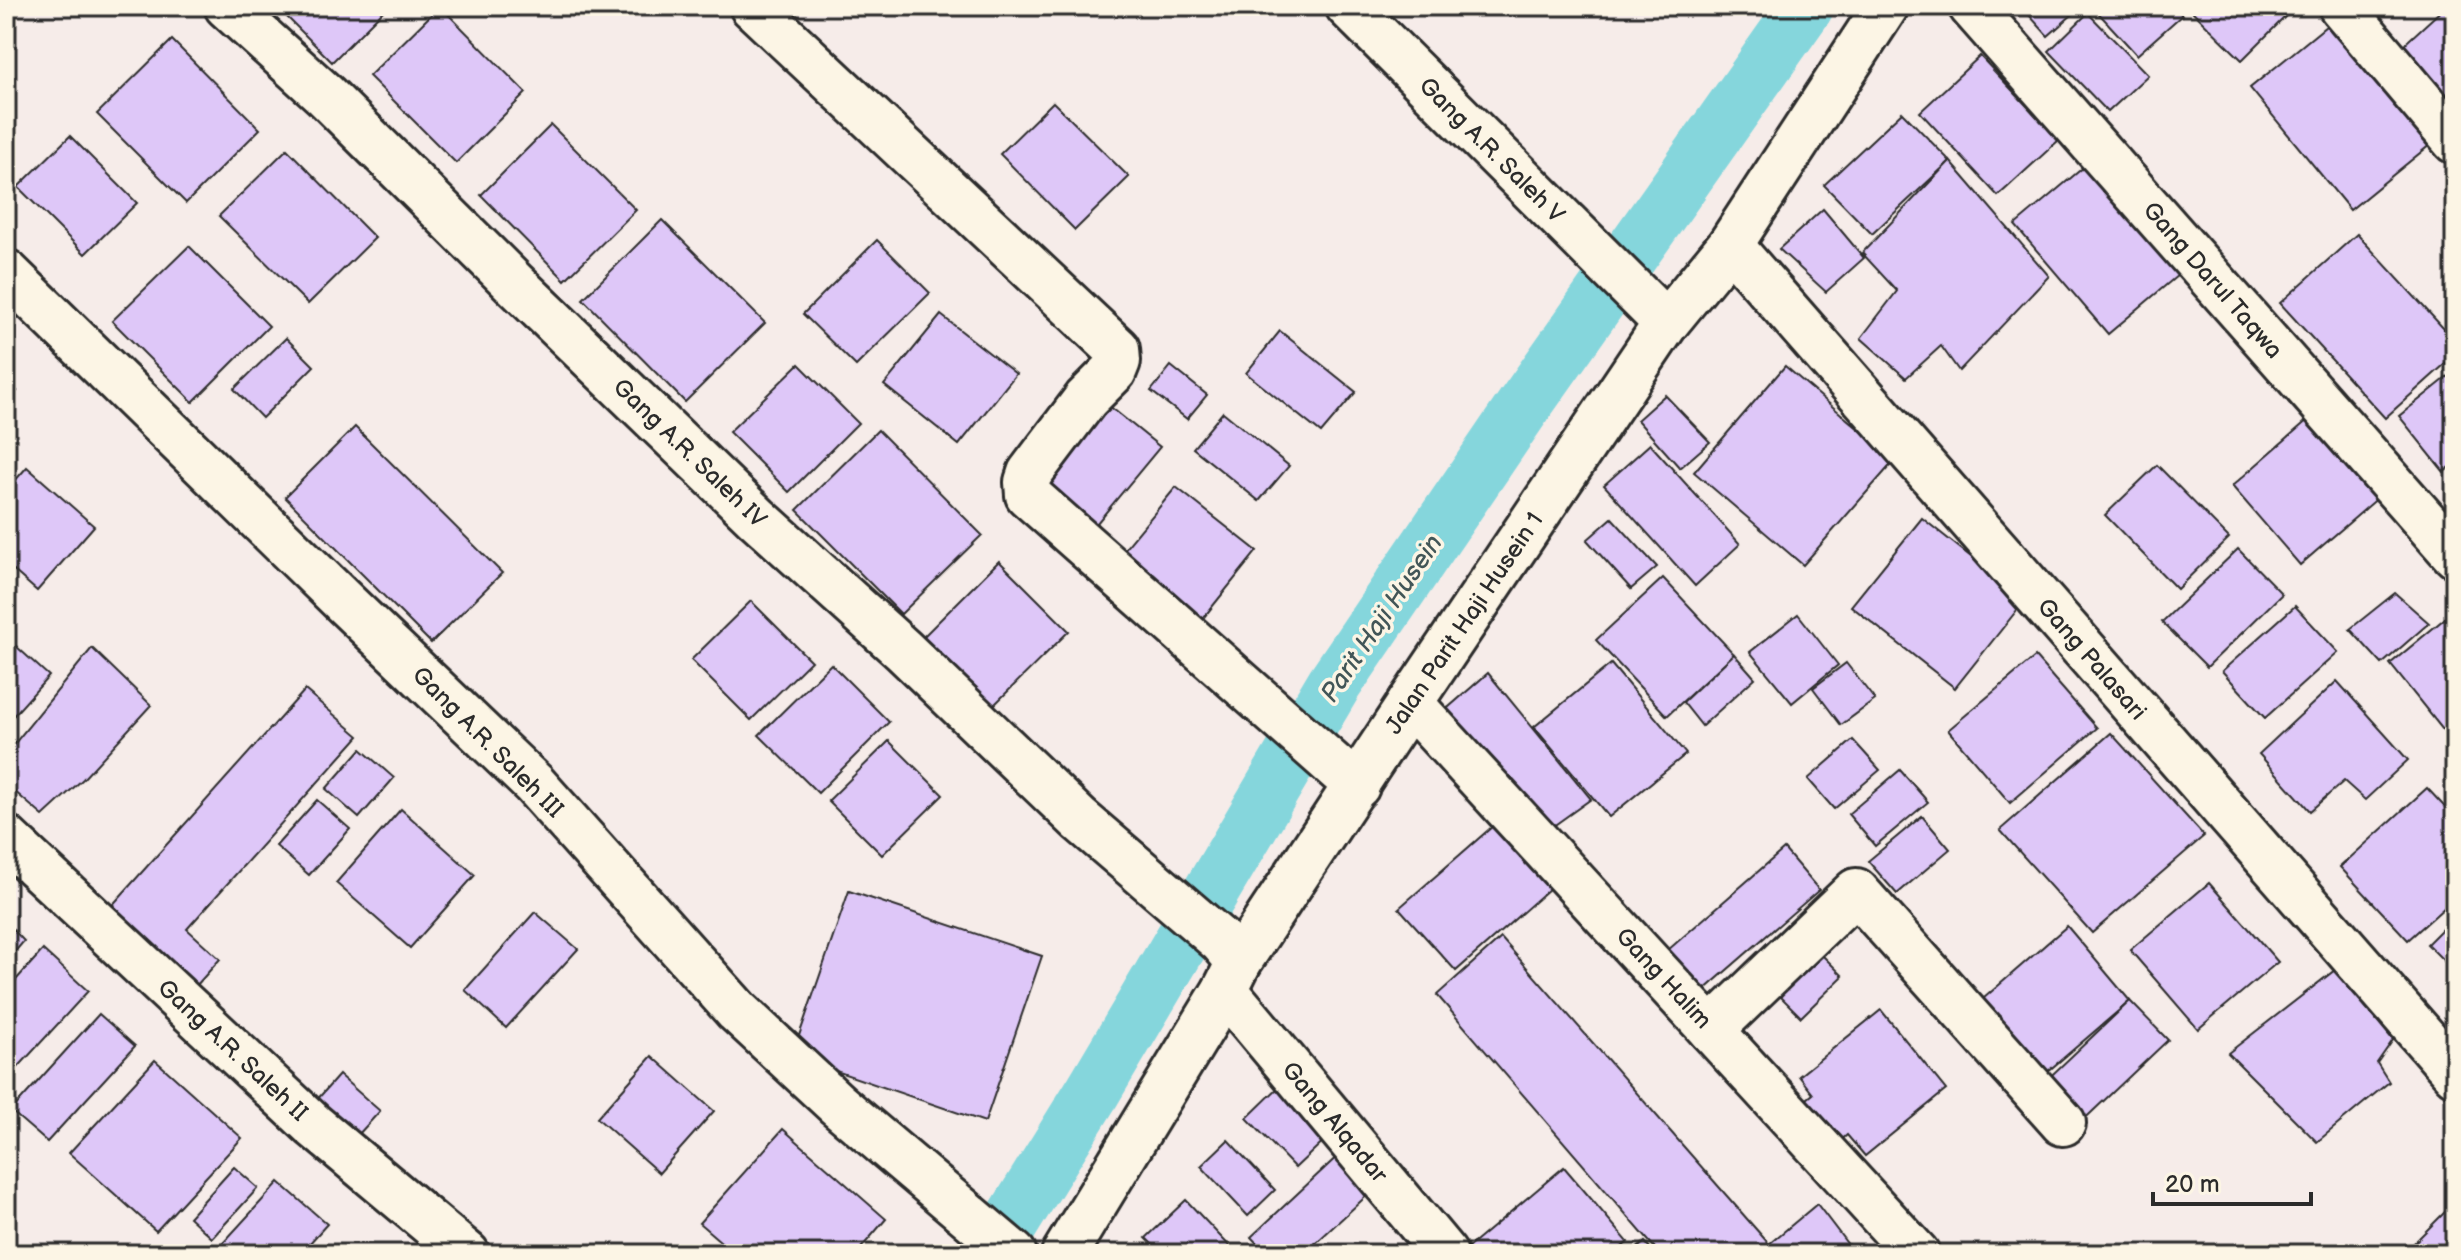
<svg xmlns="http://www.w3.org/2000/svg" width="2461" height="1260" font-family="'Balsamiq Sans',sans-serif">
	<rect width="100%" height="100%" fill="#f6ece9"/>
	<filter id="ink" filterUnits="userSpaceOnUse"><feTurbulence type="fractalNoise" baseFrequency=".0125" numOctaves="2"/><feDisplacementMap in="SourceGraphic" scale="16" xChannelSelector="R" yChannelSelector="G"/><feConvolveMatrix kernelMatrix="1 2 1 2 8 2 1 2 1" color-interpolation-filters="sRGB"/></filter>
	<g filter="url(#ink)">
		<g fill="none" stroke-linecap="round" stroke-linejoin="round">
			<polyline stroke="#85d6dc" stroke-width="56" points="992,1254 1093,1091 1334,684 1525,404 1806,6"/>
		</g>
		<g fill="#dec7f8" stroke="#2b2b2b" stroke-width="2">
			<polygon points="276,6 388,6 332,62"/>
			<polygon points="440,6 526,93 456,163 369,76"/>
			<polygon points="2021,6 2082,6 2048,36"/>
			<polygon points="2092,6 2173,6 2182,15 2137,55"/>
			<polygon points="2187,6 2296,6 2242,60"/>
			<polygon points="2446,6 2455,6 2455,112 2398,50"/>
			<polygon points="2088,13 2148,75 2108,112 2049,51"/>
			<polygon points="2331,22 2431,144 2350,210 2250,88"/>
			<polygon points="172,40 260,129 186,203 97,114"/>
			<polygon points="1980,56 2059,140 1998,196 1920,112"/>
			<polygon points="1053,102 1129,177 1075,230 1000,154"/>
			<polygon points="1902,112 1950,161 1872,234 1824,185"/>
			<polygon points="551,125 636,210 565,280 481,195"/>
			<polygon points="70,136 137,203 85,254 18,187"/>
			<polygon points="287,149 375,238 308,304 219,216"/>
			<polygon points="2097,156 2190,265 2108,334 2015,225"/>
			<polygon points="1950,161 2049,276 1959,371 1941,346 1906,378 1861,338 1897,291 1862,253"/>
			<polygon points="1823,209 1864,258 1826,292 1779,249"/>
			<polygon points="662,220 765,323 685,402 583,299"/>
			<polygon points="2357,234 2455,341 2455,355 2385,418 2280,303"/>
			<polygon points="877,240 930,293 856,366 803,314"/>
			<polygon points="189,246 269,326 193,402 112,321"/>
			<polygon points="941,315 1016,374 959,445 884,385"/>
			<polygon points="1280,331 1356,392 1321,433 1246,373"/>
			<polygon points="286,338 314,366 262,418 234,389"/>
			<polygon points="799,364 858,423 789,492 729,432"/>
			<polygon points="1171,366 1207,395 1187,419 1151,391"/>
			<polygon points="1785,366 1895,460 1803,565 1694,472"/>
			<polygon points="2455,371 2455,463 2444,472 2399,416"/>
			<polygon points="6,381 17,391 6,403"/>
			<polygon points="1665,395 1710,442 1680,468 1637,420"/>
			<polygon points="1108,405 1160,447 1092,529 1040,488"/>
			<polygon points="1223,412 1289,466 1259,501 1193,448"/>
			<polygon points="2310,418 2379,497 2300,565 2232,486"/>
			<polygon points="355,427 502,573 431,643 285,497"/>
			<polygon points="878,430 982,535 901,614 797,510"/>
			<polygon points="1650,444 1740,544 1695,586 1604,485"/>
			<polygon points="2157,465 2229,538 2177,589 2105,515"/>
			<polygon points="27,467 94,526 37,591 6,564 6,491"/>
			<polygon points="1176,487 1257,551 1200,622 1118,557"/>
			<polygon points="1612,518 1657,567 1631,589 1587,540"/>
			<polygon points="1922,518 2025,600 1955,688 1851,606"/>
			<polygon points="2238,549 2282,594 2207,667 2162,622"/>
			<polygon points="999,561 1069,631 992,707 923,637"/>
			<polygon points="1663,578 1734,654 1667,716 1596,640"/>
			<polygon points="2395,593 2429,623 2382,664 2350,629"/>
			<polygon points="751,601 811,661 751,720 691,660"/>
			<polygon points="2295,606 2338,652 2265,718 2222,671"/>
			<polygon points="2455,610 2455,720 2443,730 2390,664"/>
			<polygon points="1798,614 1838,665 1792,703 1750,652"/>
			<polygon points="6,637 49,676 6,724"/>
			<polygon points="92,648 151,705 83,779 43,816 6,784 6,754"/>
			<polygon points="1734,654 1755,678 1702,726 1683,702"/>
			<polygon points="2035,657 2097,728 2010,803 1948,730"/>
			<polygon points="1846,663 1875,700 1841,725 1813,688"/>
			<polygon points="831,664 889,722 818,793 759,735"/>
			<polygon points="1611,664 1686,754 1609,817 1534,727"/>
			<polygon points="1488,673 1591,799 1538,837 1441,714"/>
			<polygon points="2337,681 2408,760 2365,800 2344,781 2310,811 2259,754"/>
			<polygon points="305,690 359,736 187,929 220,959 188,995 100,919"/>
			<polygon points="2111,733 2204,836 2092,933 2000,830"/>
			<polygon points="1853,740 1880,770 1834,809 1808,779"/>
			<polygon points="889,741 943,795 882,855 828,801"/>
			<polygon points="361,749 394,778 359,818 326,789"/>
			<polygon points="1900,770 1928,802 1875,846 1848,814"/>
			<polygon points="2427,788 2455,818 2455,898 2408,940 2340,867"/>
			<polygon points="317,800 350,829 309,875 276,846"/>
			<polygon points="401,809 475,875 410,948 336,883"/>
			<polygon points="1922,816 1950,849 1897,894 1868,861"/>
			<polygon points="1493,826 1549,889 1456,971 1399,908"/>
			<polygon points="1784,849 1819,890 1704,990 1668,950"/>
			<polygon points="2209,883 2278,962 2198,1029 2130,950"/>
			<polygon points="849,891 1042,956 985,1122 792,1056"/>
			<polygon points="535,912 578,949 506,1028 465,990"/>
			<polygon points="2455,916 2455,972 2427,944"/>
			<polygon points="6,922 24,941 6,962"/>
			<polygon points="2067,926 2130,1001 2033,1084 1969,1011"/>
			<polygon points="1501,938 1769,1244 1817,1204 1855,1254 1660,1254 1437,995"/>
			<polygon points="1815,948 1843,976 1801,1017 1774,990"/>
			<polygon points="43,950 88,991 12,1074 6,1068 6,991"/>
			<polygon points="2335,970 2393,1040 2377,1063 2389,1082 2317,1142 2228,1053"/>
			<polygon points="2130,1001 2168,1040 2074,1129 2037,1089"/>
			<polygon points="1881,1010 1946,1090 1865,1156 1847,1135 1836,1145 1802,1103 1813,1094 1799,1076"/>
			<polygon points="99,1014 135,1046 47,1142 11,1111"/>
			<polygon points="652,1056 714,1111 659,1173 597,1118"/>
			<polygon points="155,1060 242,1138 156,1231 69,1153"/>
			<polygon points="339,1075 380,1111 346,1148 307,1111"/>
			<polygon points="1283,1083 1331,1134 1295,1168 1247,1118"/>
			<polygon points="783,1129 886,1219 856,1254 735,1254 699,1223"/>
			<polygon points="1228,1140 1275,1190 1248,1216 1201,1166"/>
			<polygon points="1342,1152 1375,1188 1304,1254 1267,1254 1251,1237"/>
			<polygon points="234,1167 258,1188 212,1238 189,1217"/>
			<polygon points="1564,1167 1628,1242 1613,1254 1465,1254 1463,1252"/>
			<polygon points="279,1182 327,1224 300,1254 213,1254"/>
			<polygon points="1186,1200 1237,1254 1162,1254 1146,1238"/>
			<polygon points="2455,1202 2455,1254 2403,1254"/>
			<polygon points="1645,1242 1655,1254 1630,1254"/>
		</g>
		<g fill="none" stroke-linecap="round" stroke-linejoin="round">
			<g stroke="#2b2b2b" stroke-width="50">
				<g id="minor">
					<polyline points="227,6 325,95 514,283 757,518 903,650 1080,820 1221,941 1239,962"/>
					<polyline points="752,6 1117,349 1118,361 1114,371 1086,399 1030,473 1027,482 1028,495 1357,786"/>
					<polyline points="1348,6 1666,323"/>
					<polyline points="1971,6 2455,555"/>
					<polyline points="2341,6 2455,141"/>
					<polyline points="1730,245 2455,1073"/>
					<polyline points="6,272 346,604 534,784 737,1011 837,1104 1014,1254"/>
					<polyline points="1410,703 1917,1254"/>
					<polyline points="6,838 313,1125 467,1254"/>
					<polyline points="1225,990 1445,1254"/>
					<polyline points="1711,1030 1856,891 2063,1123"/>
					<polyline points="1064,1254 1225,990 1239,962 1410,703 1666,323 1730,245 1886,6"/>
				</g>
			</g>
			<use href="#minor" stroke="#fcf5e5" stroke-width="44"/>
		</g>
	</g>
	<g text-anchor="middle" stroke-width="7" stroke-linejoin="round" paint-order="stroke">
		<g font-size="24" fill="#2b2b2b" stroke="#fcf5e5">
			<text transform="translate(1492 150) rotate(45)" y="8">Gang A.R. Saleh V</text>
			<text transform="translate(2213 280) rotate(49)" y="8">Gang Darul Taqwa</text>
			<text transform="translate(690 453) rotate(44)" y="8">Gang A.R. Saleh IV</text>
			<text transform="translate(1464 623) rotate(-56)" y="8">Jalan Parit Haji Husein 1</text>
			<text transform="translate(2092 659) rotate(49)" y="8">Gang Palasari</text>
			<text transform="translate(488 742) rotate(45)" y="8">Gang A.R. Saleh III</text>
			<text transform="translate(1664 978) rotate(47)" y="8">Gang Halim</text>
			<text transform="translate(233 1050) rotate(43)" y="8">Gang A.R. Saleh II</text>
			<text transform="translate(1335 1122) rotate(50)" y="8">Gang Alqadar</text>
		</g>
		<g font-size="26" font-style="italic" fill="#425657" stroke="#fcf5e5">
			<text transform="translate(1381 618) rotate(-56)" y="9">Parit Haji Husein</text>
		</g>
	</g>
	<rect width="2461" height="1260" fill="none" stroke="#fcf5e5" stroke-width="32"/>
	<rect x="16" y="16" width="2429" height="1228" fill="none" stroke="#2b2b2b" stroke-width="3" filter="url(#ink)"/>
	<path d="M2153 1192v12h158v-12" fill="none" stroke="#2b2b2b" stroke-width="4"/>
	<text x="2165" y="1192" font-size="24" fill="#2b2b2b" stroke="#fcf5e5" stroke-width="6" paint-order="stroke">20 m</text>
</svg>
